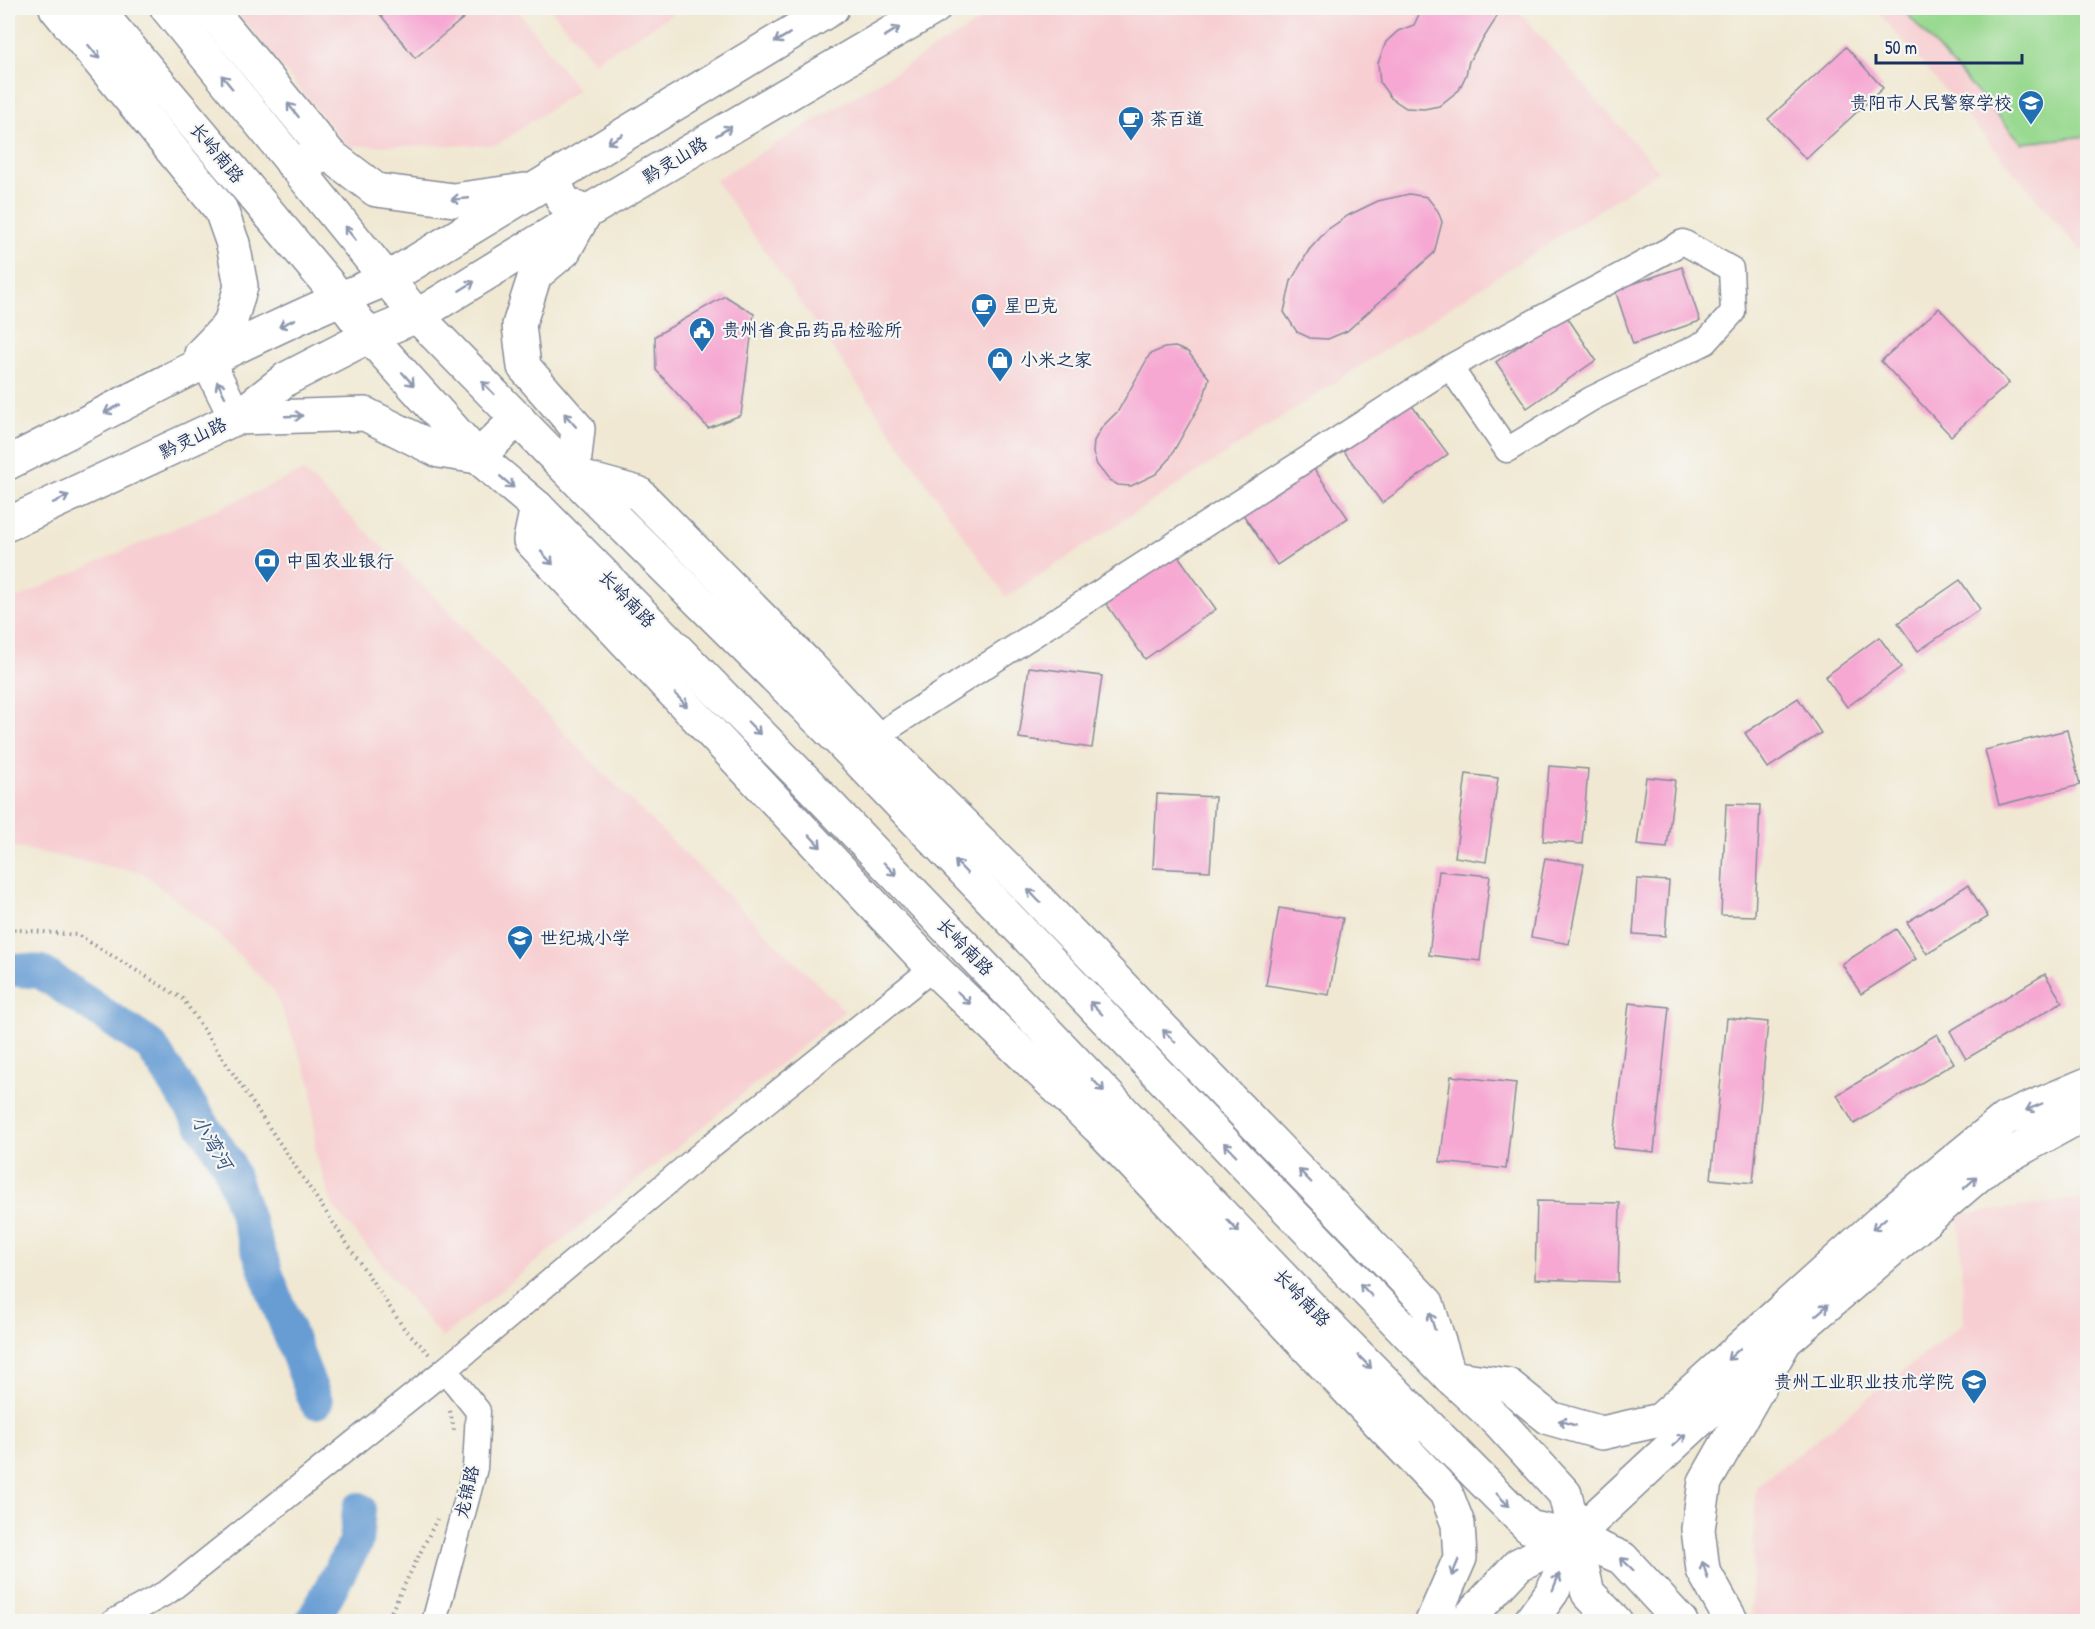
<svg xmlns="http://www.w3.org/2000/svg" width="2095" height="1629" font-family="'Patrick Hand','LXGW WenKai TC',sans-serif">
	<rect width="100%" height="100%" fill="#f6f6f2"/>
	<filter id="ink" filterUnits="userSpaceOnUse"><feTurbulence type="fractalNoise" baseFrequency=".0167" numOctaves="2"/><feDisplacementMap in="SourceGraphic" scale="12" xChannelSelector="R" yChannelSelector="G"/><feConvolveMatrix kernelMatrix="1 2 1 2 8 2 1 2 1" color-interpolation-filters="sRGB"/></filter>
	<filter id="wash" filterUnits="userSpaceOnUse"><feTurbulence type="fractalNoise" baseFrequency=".008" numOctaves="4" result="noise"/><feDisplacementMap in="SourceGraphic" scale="24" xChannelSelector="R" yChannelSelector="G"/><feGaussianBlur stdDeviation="1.35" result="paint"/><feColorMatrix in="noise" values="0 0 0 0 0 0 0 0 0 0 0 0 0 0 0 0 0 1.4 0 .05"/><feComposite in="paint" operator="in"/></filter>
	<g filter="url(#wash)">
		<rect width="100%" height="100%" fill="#f0e8d2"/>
		<g fill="#f7cfd2">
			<polygon points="233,8 516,8 578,90 497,145 347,146"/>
			<polygon points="550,8 683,8 594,62"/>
			<polygon points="1002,8 1516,8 1659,171 1006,597 715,180"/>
			<polygon points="1875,8 2087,8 2088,245 2081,251"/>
			<polygon points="303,471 428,591 608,778 845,1011 442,1338 333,1206 315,1152 312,1086 274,991 215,931 143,873 8,846 8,602"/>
			<polygon points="2087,1198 2087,1621 1761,1621 1751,1613 1756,1487 1964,1323 1959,1215"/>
		</g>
		<polygon fill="#99d990" stroke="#5a8477" stroke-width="1.5" points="1902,8 2087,8 2087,136 2022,143"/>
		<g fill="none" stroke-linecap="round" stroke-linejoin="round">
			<g stroke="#679dd4" stroke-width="34">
				<polyline points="8,969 41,972 151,1046 228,1163 268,1278 316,1402"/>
				<polyline points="312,1622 356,1542 359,1509"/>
			</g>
		</g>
		<g id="blocks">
			<g fill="#f6a7d2">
				<polygon points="375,8 457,8 465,17 415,58"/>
				<polygon points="1422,8 1500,8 1494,22 1469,61 1466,75 1459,90 1439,106 1424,109 1406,108 1391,98 1380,83 1378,63 1386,42 1398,31 1414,25"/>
				<polygon points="1846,47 1883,88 1806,159 1768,119"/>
				<polygon points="1409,194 1427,197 1438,211 1442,222 1434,253 1347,331 1328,339 1310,338 1297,332 1284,312 1291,281 1309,250 1327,230 1349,215 1378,201"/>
				<polygon points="1682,267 1700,321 1633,344 1615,290"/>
				<polygon points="725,296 754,314 741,415 708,428 656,370 655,336"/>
				<polygon points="1939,308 2009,383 1951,436 1881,361"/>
				<polygon points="1565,314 1596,360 1527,408 1496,362"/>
				<polygon points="1175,347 1188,352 1209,378 1204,397 1168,461 1156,474 1131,486 1118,485 1109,480 1097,465 1093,453 1094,441 1102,427 1118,411 1150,354 1164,348"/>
				<polygon points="1404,395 1448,454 1382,503 1338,443"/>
				<polygon points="1312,466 1348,518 1277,565 1242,513"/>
				<polygon points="1176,553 1216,609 1145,659 1105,602"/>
				<polygon points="1960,580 1980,609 1918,651 1898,623"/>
				<polygon points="1879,637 1901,667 1847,707 1825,677"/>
				<polygon points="1029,667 1102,676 1092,748 1019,738"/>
				<polygon points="1798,698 1821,733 1768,768 1745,733"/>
				<polygon points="2067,730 2080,785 1999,805 1985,750"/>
				<polygon points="1549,766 1588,769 1582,844 1543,841"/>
				<polygon points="1466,774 1498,778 1486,862 1455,857"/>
				<polygon points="1646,777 1675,780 1667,848 1637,845"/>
				<polygon points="1157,794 1215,797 1210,871 1153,868"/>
				<polygon points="1726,804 1760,805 1755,916 1721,915"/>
				<polygon points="1545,858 1584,864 1569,944 1531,937"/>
				<polygon points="1439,871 1490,876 1480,961 1429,955"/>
				<polygon points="1637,879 1669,881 1665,936 1633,934"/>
				<polygon points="1968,885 1988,917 1927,954 1907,922"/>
				<polygon points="1279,908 1343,918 1329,995 1266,985"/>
				<polygon points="1896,929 1916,959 1861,994 1842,964"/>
				<polygon points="2045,974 2062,1002 1966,1059 1950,1031"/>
				<polygon points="1629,1003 1669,1007 1654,1152 1613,1148"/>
				<polygon points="1727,1018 1768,1022 1753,1183 1711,1179"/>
				<polygon points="1937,1034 1954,1063 1854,1124 1837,1095"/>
				<polygon points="1451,1076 1516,1083 1506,1169 1440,1162"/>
				<polygon points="1537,1201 1620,1203 1618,1282 1535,1279"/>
			</g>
		</g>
	</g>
	<g filter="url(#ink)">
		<use href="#blocks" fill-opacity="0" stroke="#868c98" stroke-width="1.5"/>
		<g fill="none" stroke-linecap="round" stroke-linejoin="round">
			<g stroke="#868c98" stroke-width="27">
				<g id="street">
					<polyline points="875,737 1450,367 1459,362 1683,242 1731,269 1733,312 1706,342 1591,399 1507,450 1450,367"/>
					<polyline points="113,1622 169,1591 445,1370 712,1145 933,968"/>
					<polyline points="434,1622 475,1468 478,1411 445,1370"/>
				</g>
			</g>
			<g stroke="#868c98" stroke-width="36">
				<g id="secondary">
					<polyline points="56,8 221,210 233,244"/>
					<polyline points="209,8 330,155 292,163"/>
					<polyline points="573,475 638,493 811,668 875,737 1026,887 1427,1303 1450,1377 1508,1385 1549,1418 1602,1433 1660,1420 1882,1220 2005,1119 2088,1084"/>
					<polyline points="537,507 530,540 933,968 1099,1128 1446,1493 1458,1524 1460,1558 1432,1622"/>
					<polyline points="1465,1622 1518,1565 1574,1537 1762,1362"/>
					<polyline points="1530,1622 1552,1592 1580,1529"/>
					<polyline points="1732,1622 1703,1570 1698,1529 1705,1482 1785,1341 1989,1166 2088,1112"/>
				</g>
			</g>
			<g stroke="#868c98" stroke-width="36">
				<g id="primary">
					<polyline points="167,8 387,279 832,8"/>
					<polyline points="934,8 585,213 417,316 590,493 839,740 1277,1198 1450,1377 1498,1421 1565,1494 1588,1593 1616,1622"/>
					<polyline points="330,155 376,190 454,200 525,190"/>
					<polyline points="553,177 563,201 585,213 564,251 535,275 519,325 524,367 578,429 573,475"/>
					<polyline points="201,354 230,324 241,286 233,244"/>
					<polyline points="207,360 236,418"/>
					<polyline points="236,418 365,414 439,451 478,457"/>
					<polyline points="478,457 518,418"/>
					<path d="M8,463C133,399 257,332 387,279L417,316L369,336L340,298L96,8"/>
					<polyline points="8,524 236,418 286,379 369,336 478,457 537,507 804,779 1323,1320 1529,1527 1574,1537 1622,1558 1681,1622"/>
					<polyline points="1392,1393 1405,1430 1402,1446"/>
				</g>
			</g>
			<g stroke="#868c98" stroke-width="4" stroke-dasharray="1.5 4.5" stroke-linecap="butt">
				<polyline points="8,929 78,935 183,999 403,1327 431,1356"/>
				<polyline points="450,1411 454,1430"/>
				<polyline points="386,1622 437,1519"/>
			</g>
			<use href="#street" stroke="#fff" stroke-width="24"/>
			<use href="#secondary" stroke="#fff" stroke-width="33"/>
			<use href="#primary" stroke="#fff" stroke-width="33"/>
		</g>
		<defs><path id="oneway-shaft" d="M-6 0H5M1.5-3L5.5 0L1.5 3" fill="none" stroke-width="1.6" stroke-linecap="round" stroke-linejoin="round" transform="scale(1.5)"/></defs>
		<g stroke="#8d97ae">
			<use href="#oneway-shaft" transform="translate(892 32) rotate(-31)"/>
			<use href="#oneway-shaft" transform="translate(782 38) rotate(149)"/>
			<use href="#oneway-shaft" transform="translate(94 52) rotate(51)"/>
			<use href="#oneway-shaft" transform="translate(227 82) rotate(-129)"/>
			<use href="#oneway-shaft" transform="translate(293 110) rotate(-129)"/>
			<use href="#oneway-shaft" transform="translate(724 131) rotate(-31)"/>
			<use href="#oneway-shaft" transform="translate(615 139) rotate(149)"/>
			<use href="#oneway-shaft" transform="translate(460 199) rotate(175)"/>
			<use href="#oneway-shaft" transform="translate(350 233) rotate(-129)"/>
			<use href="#oneway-shaft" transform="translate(467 286) rotate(-32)"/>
			<use href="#oneway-shaft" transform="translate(287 323) rotate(155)"/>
			<use href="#oneway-shaft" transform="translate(408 379) rotate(48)"/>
			<use href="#oneway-shaft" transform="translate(488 388) rotate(-135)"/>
			<use href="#oneway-shaft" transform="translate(221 389) rotate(-117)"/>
			<use href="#oneway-shaft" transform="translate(112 409) rotate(153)"/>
			<use href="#oneway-shaft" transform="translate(294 416) rotate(-2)"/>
			<use href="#oneway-shaft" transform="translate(570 420) rotate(-131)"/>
			<use href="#oneway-shaft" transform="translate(507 482) rotate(40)"/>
			<use href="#oneway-shaft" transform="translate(61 499) rotate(-25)"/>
			<use href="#oneway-shaft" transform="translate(547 558) rotate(47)"/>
			<use href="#oneway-shaft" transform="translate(681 700) rotate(47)"/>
			<use href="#oneway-shaft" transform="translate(754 728) rotate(46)"/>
			<use href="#oneway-shaft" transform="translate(815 841) rotate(47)"/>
			<use href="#oneway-shaft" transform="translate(961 867) rotate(-134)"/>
			<use href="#oneway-shaft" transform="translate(890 869) rotate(46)"/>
			<use href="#oneway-shaft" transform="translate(1034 896) rotate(-134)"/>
			<use href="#oneway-shaft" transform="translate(964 998) rotate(44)"/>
			<use href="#oneway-shaft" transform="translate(1096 1008) rotate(-134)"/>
			<use href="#oneway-shaft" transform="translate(1169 1036) rotate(-134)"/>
			<use href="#oneway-shaft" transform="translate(1098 1085) rotate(46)"/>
			<use href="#oneway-shaft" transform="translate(2034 1107) rotate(157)"/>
			<use href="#oneway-shaft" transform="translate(1230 1149) rotate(-134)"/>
			<use href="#oneway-shaft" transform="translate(1305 1176) rotate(-134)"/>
			<use href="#oneway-shaft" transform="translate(1970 1183) rotate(-41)"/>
			<use href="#oneway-shaft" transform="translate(1879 1224) rotate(139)"/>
			<use href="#oneway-shaft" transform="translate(1233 1226) rotate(46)"/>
			<use href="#oneway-shaft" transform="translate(1366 1290) rotate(-134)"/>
			<use href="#oneway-shaft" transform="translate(1822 1310) rotate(-41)"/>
			<use href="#oneway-shaft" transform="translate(1432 1321) rotate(-108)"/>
			<use href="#oneway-shaft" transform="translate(1734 1354) rotate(138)"/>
			<use href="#oneway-shaft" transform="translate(1365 1362) rotate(45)"/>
			<use href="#oneway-shaft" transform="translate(1567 1423) rotate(-164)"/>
			<use href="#oneway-shaft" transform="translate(1679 1440) rotate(-43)"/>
			<use href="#oneway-shaft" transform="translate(1503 1500) rotate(45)"/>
			<use href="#oneway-shaft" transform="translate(1627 1564) rotate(-136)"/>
			<use href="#oneway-shaft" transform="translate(1455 1568) rotate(113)"/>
			<use href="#oneway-shaft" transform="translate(1705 1570) rotate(-108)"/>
			<use href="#oneway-shaft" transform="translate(1556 1582) rotate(-68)"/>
		</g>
	</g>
	<defs>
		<g id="school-pin" transform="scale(1.35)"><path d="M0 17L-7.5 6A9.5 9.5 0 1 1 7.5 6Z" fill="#1f6fb2" stroke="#f6f6f2"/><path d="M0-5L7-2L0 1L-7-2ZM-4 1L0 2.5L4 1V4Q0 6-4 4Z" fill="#fff"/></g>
		<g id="cafe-pin" transform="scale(1.35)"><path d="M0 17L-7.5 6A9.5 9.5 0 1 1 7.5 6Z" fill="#1f6fb2" stroke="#f6f6f2"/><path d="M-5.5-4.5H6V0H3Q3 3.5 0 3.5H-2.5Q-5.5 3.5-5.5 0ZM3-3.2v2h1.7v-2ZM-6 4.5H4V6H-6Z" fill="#fff"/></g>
		<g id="civic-pin" transform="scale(1.35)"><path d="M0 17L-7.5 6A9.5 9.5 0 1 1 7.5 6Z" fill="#1f6fb2" stroke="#f6f6f2"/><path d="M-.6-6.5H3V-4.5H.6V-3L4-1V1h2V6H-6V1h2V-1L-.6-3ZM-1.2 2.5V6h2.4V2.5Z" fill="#fff"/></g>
		<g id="shop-pin" transform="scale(1.35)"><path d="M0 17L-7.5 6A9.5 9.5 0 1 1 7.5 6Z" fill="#1f6fb2" stroke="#f6f6f2"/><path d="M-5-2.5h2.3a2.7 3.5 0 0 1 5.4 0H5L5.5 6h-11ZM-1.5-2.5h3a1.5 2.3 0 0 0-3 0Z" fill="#fff"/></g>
		<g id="bank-pin" transform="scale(1.35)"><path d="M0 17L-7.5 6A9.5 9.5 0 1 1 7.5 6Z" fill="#1f6fb2" stroke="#f6f6f2"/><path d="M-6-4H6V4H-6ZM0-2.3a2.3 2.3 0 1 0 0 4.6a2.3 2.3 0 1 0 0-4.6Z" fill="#fff"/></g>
		<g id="university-pin" transform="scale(1.35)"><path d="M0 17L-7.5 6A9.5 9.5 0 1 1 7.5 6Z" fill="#1f6fb2" stroke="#f6f6f2"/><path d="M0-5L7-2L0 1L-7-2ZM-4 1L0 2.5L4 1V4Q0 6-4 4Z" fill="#fff"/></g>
	</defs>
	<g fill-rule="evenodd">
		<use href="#school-pin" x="2031" y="103"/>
		<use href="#cafe-pin" x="1131" y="119"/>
		<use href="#cafe-pin" x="984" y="306"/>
		<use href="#civic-pin" x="702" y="330"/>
		<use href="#shop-pin" x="1000" y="360"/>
		<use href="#bank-pin" x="267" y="561"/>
		<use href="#school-pin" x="520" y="938"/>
		<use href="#university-pin" x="1974" y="1382"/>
	</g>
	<g text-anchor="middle" stroke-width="4.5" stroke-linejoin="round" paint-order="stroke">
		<g font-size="18" fill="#1b2f5e" stroke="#f6f6f2" text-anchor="start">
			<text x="2012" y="109" text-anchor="end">贵阳市人民警察学校</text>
			<text x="1150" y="125">茶百道</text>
			<text x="1004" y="312">星巴克</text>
			<text x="722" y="336">贵州省食品药品检验所</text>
			<text x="1020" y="366">小米之家</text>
			<text x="286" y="567">中国农业银行</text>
			<text x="540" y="944">世纪城小学</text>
			<text x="1954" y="1388" text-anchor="end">贵州工业职业技术学院</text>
		</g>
		<g font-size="18" fill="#1b2f5e" stroke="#f6f6f2">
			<text transform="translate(217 153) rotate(50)" y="6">长岭南路</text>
			<text transform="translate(675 160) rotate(-31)" y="6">黔灵山路</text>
			<text transform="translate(193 438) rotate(-25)" y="6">黔灵山路</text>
			<text transform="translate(627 599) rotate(46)" y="6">长岭南路</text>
			<text transform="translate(965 947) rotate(46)" y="6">长岭南路</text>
			<text transform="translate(1302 1298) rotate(46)" y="6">长岭南路</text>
			<text transform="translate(467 1492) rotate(-77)" y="6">龙锦路</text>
		</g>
		<g font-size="20" font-style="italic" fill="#365687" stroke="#f6f6f2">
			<text transform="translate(212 1142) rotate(59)" y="7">小湾河</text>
		</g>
	</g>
	<rect width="2095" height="1629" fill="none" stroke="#f6f6f2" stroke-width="30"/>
	<path d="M1876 54v9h146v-9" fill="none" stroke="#1b2f5e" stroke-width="3"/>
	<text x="1885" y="54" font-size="18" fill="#1b2f5e" stroke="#f6f6f2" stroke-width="4.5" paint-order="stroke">50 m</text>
</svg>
